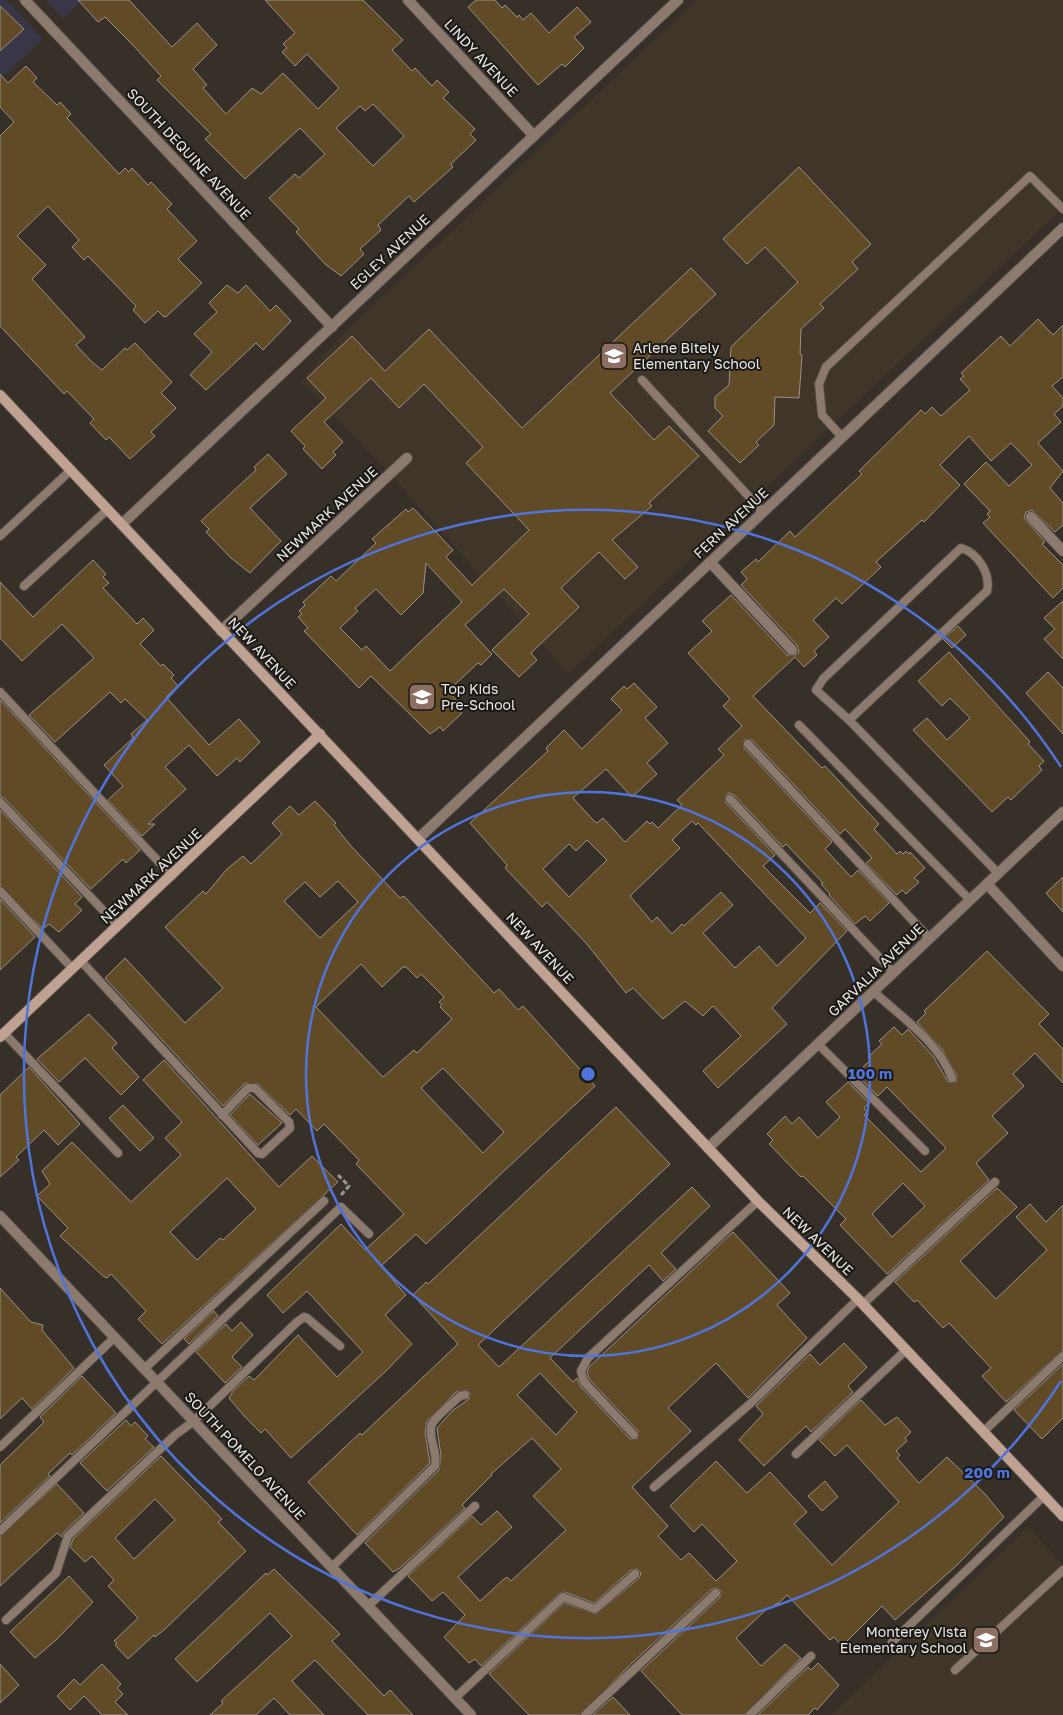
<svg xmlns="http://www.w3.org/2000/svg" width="1063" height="1715" font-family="'Golos Text',sans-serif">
	<rect width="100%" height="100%" fill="#363029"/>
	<g fill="#393647">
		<polygon points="0,0 7,0 43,39 0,79"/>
		<polygon points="46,0 83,0 63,18"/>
	</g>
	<g fill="#3f3629">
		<polygon points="697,0 1063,0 1063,208 568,674 390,474 301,381 345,332"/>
		<polygon points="1028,1527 1063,1565 1063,1715 831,1715"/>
	</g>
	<g fill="#614a26" stroke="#999289" fill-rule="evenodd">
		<path d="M78,0H129L172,47L197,23L217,45L193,69L207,85L203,88L226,114L252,88L261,94L283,73L318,109L339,88L307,54L295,66L282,52L287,48L283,44L295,33L265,0H363L403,40L392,50L412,71L415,68L432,86L437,80L449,92L443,98L475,129L470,134L476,140L451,164L453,167L414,202L409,196L378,225L381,230L360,249L364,254L341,276L325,264L296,232L299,229L269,198L295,174L299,178L325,154L300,128L245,179L205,139L211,134L157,80L161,76L131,43L105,17L98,22ZM373,104L404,136L373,166L336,128L360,106L365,111Z"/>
		<polygon points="476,0 495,0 502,8 505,5 517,17 519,15 523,20 531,13 549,33 577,7 591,22 574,37 584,48 565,67 562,64 538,85 468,7"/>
		<polygon points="0,6 24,29 0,51"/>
		<polygon points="26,66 37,78 33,82 57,105 60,102 71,114 67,118 119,174 125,168 129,172 132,168 148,185 151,182 172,204 167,209 197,241 178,259 202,283 167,316 164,317 158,311 145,323 133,310 136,306 88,256 84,260 72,247 79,240 48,206 17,236 46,265 32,279 85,337 76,345 91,361 102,370 125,348 127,350 135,343 172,382 161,393 176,408 151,432 155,436 130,459 109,437 106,440 90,423 94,419 67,391 64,394 0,326 0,136 14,122 0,107 0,74 8,83"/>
		<polygon points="799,167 871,244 852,262 858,269 820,304 824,308 801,329 800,354 802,355 799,398 775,397 774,425 756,442 759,445 740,463 708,431 723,416 715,408 715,397 729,385 731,347 798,282 765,247 747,264 723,239"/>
		<path d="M691,268L716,294L610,393L654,440L669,426L699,456L649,503L652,506L612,540L638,567L625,579L599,552L561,588L579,607L531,653L537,660L519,677L492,650L529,614L504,589L465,625L492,654L481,665L478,663L448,691L457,701L454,705L462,713L443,731L440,727L430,734L371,676L359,688L304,631L308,628L298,617L302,614L299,611L305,605L303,602L331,576L336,581L376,543L372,539L406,509L408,512L413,508L453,550L446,557L472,585L529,530L466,463L483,447L424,384L399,408L371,378L324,422L343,442L333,452L336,455L322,469L303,449L305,446L291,431L326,398L307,378L352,336L385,371L429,329L522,428ZM426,563L462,602L390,671L366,646L362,650L340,628L358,611L355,608L376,589L401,615L423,593Z"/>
		<polygon points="227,285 238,293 246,285 270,311 276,305 291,321 263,350 256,343 206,390 190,375 212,352 194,334 217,312 209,303"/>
		<path d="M1038,319L1053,335L1063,325V377L1052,386L1063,398V406L1054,414L1061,422L1038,443L1063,471L1050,488L1063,503V525L1055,532L1032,510L1026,512L1024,518L1045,542L1042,544L1063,565V588L1053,598L983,523L990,517L987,514L990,511L964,484L986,462L1009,486L1032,465L1011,443L991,461L969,436L940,465L960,485L924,522L922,520L876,562L881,567L842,604L836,598L813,620L829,637L814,651L817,655L804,667L795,657L753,696L822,768L825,766L879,824L874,829L897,854L900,851L903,854L906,851L909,854L910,852L925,868L914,878L919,882L906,894L902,890L897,895L866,863L872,858L845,829L840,834L752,740H744V748L832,842L825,849L851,877L858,870L889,903L870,921L865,916L855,924L829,895L830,894L821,884L823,883L786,844L783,847L734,795L729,793L726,795V803L775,855L763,866L810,913L820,903L847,931L772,1008L787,1024L718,1088L703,1071L741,1036L739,1034L713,1006L703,1016L685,1001L663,1019L633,988L626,993L586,943L547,902L542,907L505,868L507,865L470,823L548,751L546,748L564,730L582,749L622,710L611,699L624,686L627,689L634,683L657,707L645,718L668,743L647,763L657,774L632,797L606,769L573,798L594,821L597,823L603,818L625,842L647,821L650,824L652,822L658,828L682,805L677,800L724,755L718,749L742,726L723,706L730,699L688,653L712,631L702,621L731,595L787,655H796L799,652L797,645L741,585L747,579L741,572L756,559L758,562L790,531L795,537L862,474L859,471L921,410L925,414L932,407L941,416L970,390L960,379L964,376L961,373L1001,336L1010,346ZM692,821L696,825L698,823L806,938L777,966L759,946L735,968L703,933L733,905L721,892L684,926L682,924L672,934L657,917L652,922L630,896L680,848L672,840ZM587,840L607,860L569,897L543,869L569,844L576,851Z"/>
		<polygon points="268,454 287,474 250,508 281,541 250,573 231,558 206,532 209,529 201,521 256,470 254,467"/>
		<polygon points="93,560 106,574 103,577 109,583 103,588 137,624 143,618 154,630 140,644 161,666 163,664 174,675 171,678 178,686 166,697 209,745 239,719 260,742 240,762 237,758 217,776 189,745 165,767 186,789 148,824 155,824 142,836 108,800 123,786 104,765 133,738 131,734 147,720 125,699 121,703 110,692 55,742 29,715 94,658 62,624 22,661 0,638 0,582 33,617"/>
		<polygon points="1063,601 1063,659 1044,639 1055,629 1044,618"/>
		<polygon points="958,626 966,635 952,648 943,639"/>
		<polygon points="949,652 1023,734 1030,742 1028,744 1044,761 1039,766 1042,770 1011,800 1008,797 992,812 913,730 927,718 947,740 970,718 950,698 942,706 918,681"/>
		<polygon points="1048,672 1063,688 1063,734 1026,693"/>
		<polygon points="0,700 140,850 126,863 123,859 91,889 4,798 0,796"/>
		<path d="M315,801L336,823L334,825L351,846L400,898L404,896L494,993L499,989L518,1010L523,1006L595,1086L426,1244L416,1234L381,1266L406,1295L385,1315L412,1344L386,1371L291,1458L265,1429L261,1433L245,1417L229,1398L233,1391L249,1376L254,1380L298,1335L337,1377L363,1352L307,1291L283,1313L267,1295L341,1224L365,1250L404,1214L356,1164L359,1160L324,1124L317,1131L296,1109L290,1115L258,1084L245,1083L223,1106L105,978L125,958L185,1023L223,988L165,927L203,891L206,894L227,869L243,856L251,864L282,834L272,823L290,806L299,815ZM338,881L358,902L320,938L284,901L305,882L320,897ZM361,964L382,987L403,967H406L417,978L421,974L444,997L439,1002L442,1005L440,1007L452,1019L417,1053L414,1050L383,1077L316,1007ZM443,1068L504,1132L483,1153L421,1088Z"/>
		<polygon points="0,810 82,897 75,904 82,910 59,932 49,924 43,929 0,886"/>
		<polygon points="1063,877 1063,912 1046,893"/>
		<polygon points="0,899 35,937 0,970"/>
		<path d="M987,951L1049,1014L1039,1024L1063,1049V1083L1035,1053L1013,1074L1024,1086L992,1116L1008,1133L976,1163L989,1180L887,1274L840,1225L846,1219L803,1176L801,1177L769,1144L773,1140L767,1134L785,1116L792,1124L799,1117L818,1138L840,1117L826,1102L848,1082L869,1103L864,1108L867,1112L864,1115L921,1172L946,1148L887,1087L878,1096L856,1074L870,1060L868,1057L882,1044L879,1041L894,1027L902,1035L908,1029L933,1056L948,1082H956L957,1076L942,1049L917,1022L926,1013L924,1011ZM903,1183L925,1206L892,1237L872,1214Z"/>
		<polygon points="89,1014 117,1043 112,1048 139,1077 121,1095 85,1058 59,1082 37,1059"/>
		<path d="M164,1060L279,1187L312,1156L338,1182L162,1344L138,1319L146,1311L111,1274L107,1278L103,1276L60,1236L68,1228L37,1196L50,1184L42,1171L72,1142L131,1202L181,1155L165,1138L182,1122L143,1080ZM227,1178L256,1209L223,1240L220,1238L197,1260L170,1232Z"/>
		<polygon points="29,1067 80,1124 58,1145 44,1130 16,1157 19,1160 0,1177 0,1095"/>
		<polygon points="250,1094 282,1123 258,1145 230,1115"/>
		<polygon points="123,1105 154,1138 140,1151 109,1118"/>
		<path d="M616,1107L670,1164L478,1345L499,1367L692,1187L710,1206L661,1253L676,1269L663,1281L649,1265L550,1358L573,1382L577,1378L580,1386L630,1439H637L638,1431L589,1379L587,1372L590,1366L733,1232L790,1293L777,1305L807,1338L748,1398L716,1363L668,1408L691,1431L632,1487L668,1526L658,1536L681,1560L689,1553L716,1581L737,1561L702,1524L694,1532L670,1506L716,1461L747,1493L770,1472L807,1512L794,1524L832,1565L899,1502L847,1445L835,1456L819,1440L861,1400L885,1425L897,1417L911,1432L905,1438L907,1441L896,1451L900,1455L897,1458L919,1483L947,1457L985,1494L1004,1517L956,1566L895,1620L882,1606L842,1646L834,1637L830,1640L787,1595L778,1604L777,1603L770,1609L769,1607L736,1638L761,1666L785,1644L801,1658L744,1715H682L641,1671L720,1597L721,1591L717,1588L712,1589L633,1662L580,1715H529L489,1674L564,1603L596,1614L639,1578L641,1573L637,1569L631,1570L594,1603L565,1592L560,1593L481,1666L475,1659L469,1663L444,1637L465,1615L443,1592L432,1601L408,1576L472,1516L481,1525L497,1511L512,1527L458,1577L480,1601L503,1580L507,1577L511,1581L566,1530L533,1496L561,1469L532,1438L491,1474L492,1475L462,1505L465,1508L400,1568L393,1572L365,1543L439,1470L441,1456L437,1428L452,1411L469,1399L470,1393L467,1390L456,1392L427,1421L425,1432L430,1463L357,1535L308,1482L360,1433L362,1435L458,1344L413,1295L426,1282L428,1284ZM540,1373L577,1412L556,1435L517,1395Z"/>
		<polygon points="997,1188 1017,1207 960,1261 996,1299 1047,1250 1016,1217 1030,1204 1046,1222 1063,1205 1063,1350 1006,1402 982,1376 991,1368 949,1323 943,1328 917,1300 914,1302 895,1282"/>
		<polygon points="0,1288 31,1322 43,1325 42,1330 74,1368 32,1409 22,1398 0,1419"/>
		<polygon points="214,1311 218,1316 189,1344 184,1339"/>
		<polygon points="241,1322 253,1335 232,1357 242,1367 225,1383 196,1352 226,1324 232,1331"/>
		<polygon points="844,1343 867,1367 848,1386 853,1392 811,1432 806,1426 764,1466 739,1440 763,1414 756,1406 810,1354 820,1365"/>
		<polygon points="1063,1364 1063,1418 1042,1439 1014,1410"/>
		<polygon points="82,1376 116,1413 72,1455 70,1453 48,1474 50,1476 0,1523 0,1465 44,1422 40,1417"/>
		<polygon points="126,1420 131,1426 135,1422 148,1436 145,1439 154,1447 107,1491 80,1463"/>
		<path d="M161,1456L222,1519L218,1522L246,1551L165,1629L155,1637L154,1635L128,1659L115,1645L117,1643L114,1641L138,1618L108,1586L114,1580L92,1556L85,1562L70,1547L73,1539ZM155,1499L175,1520L134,1559L115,1538Z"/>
		<polygon points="825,1481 838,1497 822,1511 808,1496"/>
		<polygon points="57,1484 84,1513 64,1532 62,1537 57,1533 0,1586 0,1536"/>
		<polygon points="274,1569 340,1634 332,1641 384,1696 390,1690 413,1715 368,1715 315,1660 292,1681 324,1715 290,1715 274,1698 256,1715 210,1715 223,1703 221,1701 292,1636 270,1613 197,1682 175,1659 266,1573 267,1575"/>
		<polygon points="69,1576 93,1602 56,1640 35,1658 10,1632"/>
		<polygon points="818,1663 839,1685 817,1710 815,1708 808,1715 758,1715 808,1667 811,1670"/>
		<polygon points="0,1664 19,1685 0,1703"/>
		<polygon points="102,1664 121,1684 117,1688 123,1694 115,1702 128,1715 102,1715 84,1696 70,1710 57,1696 74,1679 80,1685"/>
		<polygon points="613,1697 630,1715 593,1715"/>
	</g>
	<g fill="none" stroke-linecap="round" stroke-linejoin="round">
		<g stroke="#534d47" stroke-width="10">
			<g id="lane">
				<polyline points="642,380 763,512"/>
				<polyline points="842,437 822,415 819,384 826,367 1030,176 1063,209"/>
				<polyline points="0,536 71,470"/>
				<polyline points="24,586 108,509"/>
				<polyline points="0,692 172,876"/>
				<path d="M849,720L987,591C991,574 978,553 961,548L823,679L816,690L849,720L998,873"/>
				<polyline points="799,725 970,900"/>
				<polyline points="748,744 929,938"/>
				<polyline points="730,799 893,972"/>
				<polyline points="0,802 118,926"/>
				<polyline points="0,891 73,969"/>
				<polyline points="81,961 258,1153 262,1154 290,1128 289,1122 255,1088 248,1088 222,1115"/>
				<path d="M873,991C901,1017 938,1041 952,1078"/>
				<polyline points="4,1033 118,1153"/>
				<polyline points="818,1044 925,1151"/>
				<polyline points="863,1304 995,1182"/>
				<polyline points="144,1369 324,1201"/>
				<polyline points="983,1432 1063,1356"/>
				<polyline points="634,1435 584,1382 581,1371 588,1358 758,1201"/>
				<polyline points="0,1447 115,1337"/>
				<polyline points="796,1454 906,1350"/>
				<polyline points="654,1487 751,1403 858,1299"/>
				<polyline points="0,1531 341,1207 369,1234"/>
				<path d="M332,1567L435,1466C438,1453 429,1440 431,1427C432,1419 454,1402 460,1396L465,1395"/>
				<polyline points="368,1606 475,1506"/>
				<polyline points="6,1620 56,1573 68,1536 175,1435 194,1421 297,1322 304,1317 307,1318 340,1346"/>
				<polyline points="892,1642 1044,1496"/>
				<polyline points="955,1670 1063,1570"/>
				<polyline points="455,1698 563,1597 595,1609 635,1574"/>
				<polyline points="585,1715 716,1593"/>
				<polyline points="750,1715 811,1656"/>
			</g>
		</g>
		<g stroke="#534d47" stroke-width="12">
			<g id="street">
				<polyline points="25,0 332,327"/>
				<polyline points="408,0 534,136"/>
				<polyline points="1031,517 1063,551"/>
				<polyline points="122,524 678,0"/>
				<polyline points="710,562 792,650"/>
				<polyline points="221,631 407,458"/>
				<polyline points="419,838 1063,228"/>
				<polyline points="987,884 1063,966"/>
				<polyline points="708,1148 1063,812"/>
				<polyline points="0,1216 471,1715"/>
			</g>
		</g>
		<g stroke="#534d47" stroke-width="12">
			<g id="secondary">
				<polyline points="0,395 758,1201 858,1299 1063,1516"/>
				<polyline points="0,1037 320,734"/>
			</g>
		</g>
		<polyline stroke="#99958f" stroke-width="3" stroke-dasharray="5 2.5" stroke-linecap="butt" points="338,1175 349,1186 341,1195"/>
		<use href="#lane" stroke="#8c7a6f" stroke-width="8"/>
		<use href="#street" stroke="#8c7a6f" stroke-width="10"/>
		<use href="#secondary" stroke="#bfa292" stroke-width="10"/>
	</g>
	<g fill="none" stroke="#5074db" stroke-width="2.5">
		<circle cx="588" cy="1074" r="282"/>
		<path d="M1061 1381A564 564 0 1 1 1061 767"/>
	</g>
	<defs>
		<g id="school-square" transform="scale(1.4375)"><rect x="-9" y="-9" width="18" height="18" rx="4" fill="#8d6e63" stroke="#1b1915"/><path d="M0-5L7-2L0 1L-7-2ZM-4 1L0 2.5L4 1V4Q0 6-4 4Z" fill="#fff"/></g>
	</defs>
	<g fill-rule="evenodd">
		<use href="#school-square" x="614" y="356"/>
		<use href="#school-square" x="422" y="697"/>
		<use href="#school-square" x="986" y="1640"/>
	</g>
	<g text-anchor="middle" stroke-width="4" stroke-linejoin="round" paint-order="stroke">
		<g font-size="14" fill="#ebe8e3" stroke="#1b1915">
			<text transform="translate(481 58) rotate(47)" y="5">LINDY AVENUE</text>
			<text transform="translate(189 154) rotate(47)" y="5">SOUTH DEQUINE AVENUE</text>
			<text transform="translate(390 252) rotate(-43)" y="5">EGLEY AVENUE</text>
			<text transform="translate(327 514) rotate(-43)" y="5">NEWMARK AVENUE</text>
			<text transform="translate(731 523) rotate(-43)" y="5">FERN AVENUE</text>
			<text transform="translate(262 653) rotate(47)" y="5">NEW AVENUE</text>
			<text transform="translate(151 876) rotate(-43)" y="5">NEWMARK AVENUE</text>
			<text transform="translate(540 948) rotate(47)" y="5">NEW AVENUE</text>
			<text transform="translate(876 970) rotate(-44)" y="5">GARVALIA AVENUE</text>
			<text transform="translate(818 1241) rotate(44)" y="5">NEW AVENUE</text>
			<text transform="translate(245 1456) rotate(47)" y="5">SOUTH POMELO AVENUE</text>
		</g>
		<g font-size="14" fill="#ebe8e3" stroke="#1b1915" text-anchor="start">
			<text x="633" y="353">Arlene Bitely<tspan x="633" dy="16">Elementary School</tspan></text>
			<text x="441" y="694">Top Kids<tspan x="441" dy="16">Pre-School</tspan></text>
			<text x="967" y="1637" text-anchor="end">Monterey Vista<tspan x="967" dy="16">Elementary School</tspan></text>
		</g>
	</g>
	<circle cx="588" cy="1074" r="8" fill="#5074db" stroke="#1b1915" stroke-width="2.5"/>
	<g font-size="15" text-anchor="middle" font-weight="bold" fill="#5074db" stroke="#1b1915" stroke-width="4" stroke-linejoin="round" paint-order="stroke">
		<text x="870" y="1079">100 m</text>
		<text x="987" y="1478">200 m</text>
	</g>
</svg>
